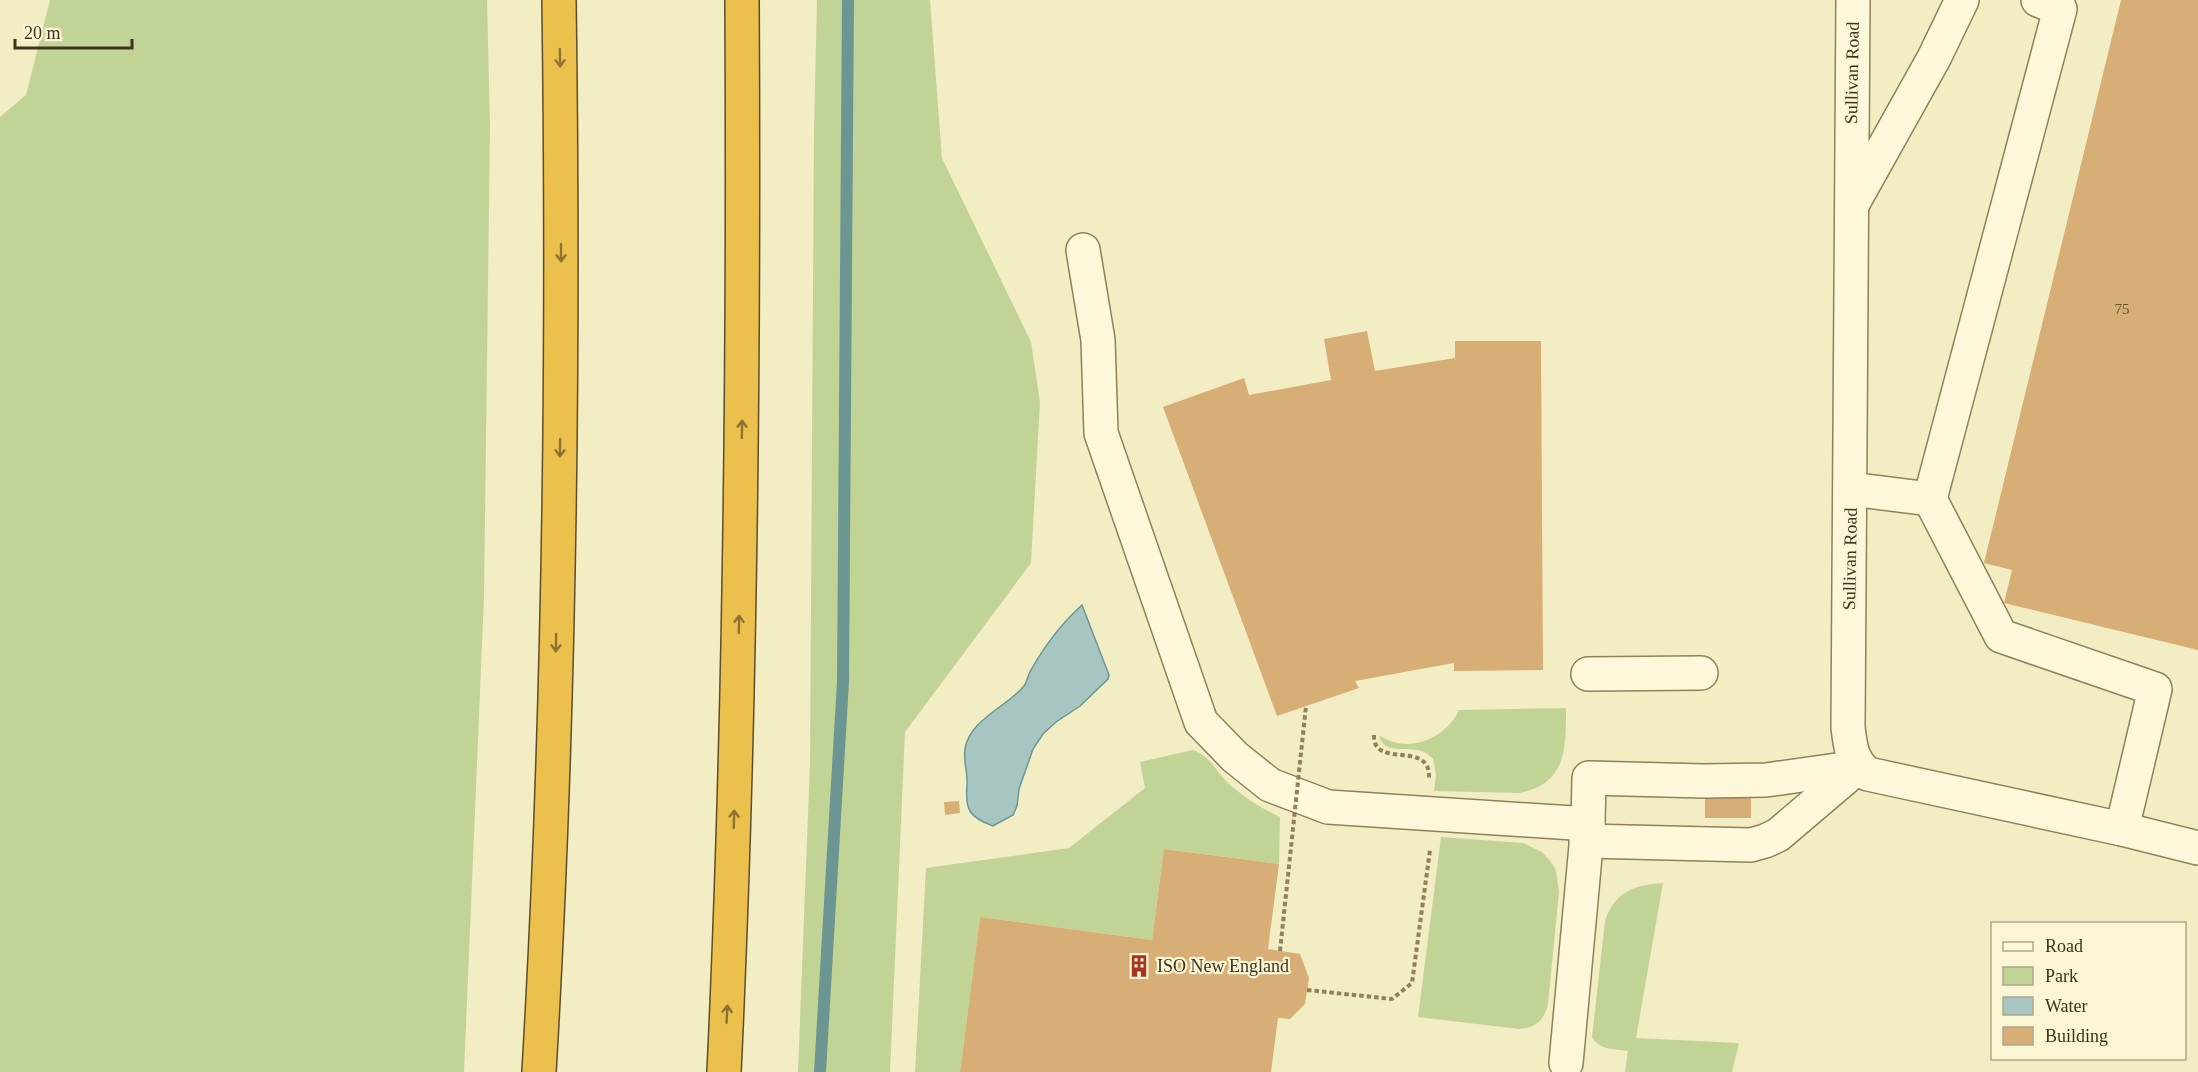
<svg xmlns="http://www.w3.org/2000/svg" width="2198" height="1072" font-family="Georgia,serif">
	<rect width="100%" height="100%" fill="#f3edc4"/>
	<g fill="#c2d396">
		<polygon points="50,0 487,0 490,126 484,597 464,1072 0,1072 0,117 26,95"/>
		<polygon points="817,0 930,0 942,158 1031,342 1040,402 1031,563 905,732 890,1072 798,1072 810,763 814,128"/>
		<path d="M1566,708C1566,748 1567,784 1519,793L1434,791L1436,775L1433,759C1430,756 1426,752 1421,751C1407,746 1384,756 1379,735C1407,755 1446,739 1459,710Z"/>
		<path d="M1193,750C1209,755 1216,771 1227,782C1243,797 1261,808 1280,817L1279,864L1164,849L1152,940L980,917L960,1072H915L926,868L1069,848L1145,788L1140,762Z"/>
		<path d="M1441,837L1523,843L1542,852L1550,861L1556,870L1559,892L1548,1004C1544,1021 1535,1028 1519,1029L1418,1017Z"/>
		<path d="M1663,883L1636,1038L1739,1043L1732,1072H1625L1628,1051C1614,1049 1599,1050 1592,1037L1605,921C1615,892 1633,885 1663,883Z"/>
	</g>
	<path fill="#a7c6c2" stroke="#6c9692" stroke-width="1.5" d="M1082,605L1109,675L1108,679L1080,706L1056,722L1043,734L1033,749L1019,789L1017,806L1013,815L993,826C969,817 965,810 967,785C968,773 963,761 965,749C969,720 1008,706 1024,686C1027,682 1028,675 1031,670C1044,647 1063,622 1082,605Z"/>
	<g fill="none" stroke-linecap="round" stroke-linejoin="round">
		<polyline stroke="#6c9692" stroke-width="12" points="820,1072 843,682 848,0"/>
	</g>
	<g fill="#d6ae76">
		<polygon points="2121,0 2198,0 2198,650 2004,603 2012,570 1984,563"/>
		<polygon points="1367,331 1375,371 1455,358 1455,341 1541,341 1543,670 1454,671 1454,663 1355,681 1359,688 1277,716 1163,407 1244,378 1249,395 1331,380 1324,339"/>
		<rect x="1705" y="790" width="46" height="28"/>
		<polygon points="959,801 960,813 945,815 944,802"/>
		<polygon points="1164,849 1279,864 1268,949 1300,954 1309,978 1305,1004 1290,1019 1278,1018 1271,1072 960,1072 980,917 1152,940"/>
	</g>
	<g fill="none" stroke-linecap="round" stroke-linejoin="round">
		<g stroke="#918058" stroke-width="36">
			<g id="minor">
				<path d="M1853,0C1851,242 1851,484 1848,727C1850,746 1852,762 1868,774L2122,829L2198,848"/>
				<polyline points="1853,203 1934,58 1962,0"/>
				<polyline points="1083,250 1098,340 1101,433 1201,722 1235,757 1270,785 1328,807 1588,824 1589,778 1704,781 1766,780 1858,767"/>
				<polyline points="1851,489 1930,499 2060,9 2038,0"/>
				<polyline points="1930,499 2001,636 2155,689 2122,829"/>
				<polyline points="1588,674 1701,673"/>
				<polyline points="1586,841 1751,845 1765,841 1778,835 1858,767"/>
				<polyline points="1566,1063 1588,824"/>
			</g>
		</g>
		<g stroke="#5e4c2c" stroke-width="36">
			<g id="highway">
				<path d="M539,1072C560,715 564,357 559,0"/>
				<path d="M724,1072C741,715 744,357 742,0"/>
			</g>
		</g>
		<g stroke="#918058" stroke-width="4" stroke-dasharray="4.5 3" stroke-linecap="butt">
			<path d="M1374,735C1373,770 1431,739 1429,778"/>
			<polyline points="1307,990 1392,999 1412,983 1430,850"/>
		</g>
		<use href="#minor" stroke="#fcf8d9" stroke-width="33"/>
		<use href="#highway" stroke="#ebc04c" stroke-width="33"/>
		<polyline stroke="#918058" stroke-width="4" stroke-dasharray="4.5 3" stroke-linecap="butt" points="1280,951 1306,706"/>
	</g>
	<defs><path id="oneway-shaft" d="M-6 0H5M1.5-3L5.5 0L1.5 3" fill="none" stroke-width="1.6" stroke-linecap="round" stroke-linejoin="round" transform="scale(1.5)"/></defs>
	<g stroke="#8c7232">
		<use href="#oneway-shaft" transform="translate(560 58) rotate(89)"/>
		<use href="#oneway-shaft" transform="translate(561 253) rotate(90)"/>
		<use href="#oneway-shaft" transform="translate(742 429) rotate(-89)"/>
		<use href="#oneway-shaft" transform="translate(560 448) rotate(91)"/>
		<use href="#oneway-shaft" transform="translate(739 624) rotate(-89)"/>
		<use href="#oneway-shaft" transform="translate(556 643) rotate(91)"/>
		<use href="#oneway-shaft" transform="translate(734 819) rotate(-88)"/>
		<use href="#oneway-shaft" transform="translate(727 1014) rotate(-87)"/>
	</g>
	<defs>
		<g id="building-bare" transform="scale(1.8)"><path d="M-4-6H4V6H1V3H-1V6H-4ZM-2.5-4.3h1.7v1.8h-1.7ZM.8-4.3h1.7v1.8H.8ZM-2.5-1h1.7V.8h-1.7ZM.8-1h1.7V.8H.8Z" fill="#a73620" stroke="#faf5d5" stroke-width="2.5" paint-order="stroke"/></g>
	</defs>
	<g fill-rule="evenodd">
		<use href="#building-bare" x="1139" y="966"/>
	</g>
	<g text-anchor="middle" stroke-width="4.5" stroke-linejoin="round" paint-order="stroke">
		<g font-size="15" fill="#655233">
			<text x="2122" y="314">75</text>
		</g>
		<g font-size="18" fill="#3f331d" stroke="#faf5d5">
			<text transform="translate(1852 73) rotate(-89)" y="6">Sullivan Road</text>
			<text transform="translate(1850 559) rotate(-89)" y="6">Sullivan Road</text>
		</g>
		<g font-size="18" fill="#3f331d" stroke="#faf5d5" text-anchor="start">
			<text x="1157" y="972">ISO New England</text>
		</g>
	</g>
	<rect x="1991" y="922" width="195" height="138" fill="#faf5d5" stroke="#afa78b" stroke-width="1.5"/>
	<rect x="2003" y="942" width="30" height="9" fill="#fcf8d9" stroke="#afa78b" stroke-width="1.5"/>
	<text x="2045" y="952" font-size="18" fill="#3f331d">Road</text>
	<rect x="2003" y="967" width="30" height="18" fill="#c2d396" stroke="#afa78b" stroke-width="1.5"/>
	<text x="2045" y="982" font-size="18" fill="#3f331d">Park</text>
	<rect x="2003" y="997" width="30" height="18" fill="#a7c6c2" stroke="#afa78b" stroke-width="1.5"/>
	<text x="2045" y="1012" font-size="18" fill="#3f331d">Water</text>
	<rect x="2003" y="1027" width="30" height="18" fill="#d6ae76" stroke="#afa78b" stroke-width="1.5"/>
	<text x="2045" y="1042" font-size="18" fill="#3f331d">Building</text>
	<path d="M15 39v9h117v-9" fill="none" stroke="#3f331d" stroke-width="3"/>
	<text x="24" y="39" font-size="18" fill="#3f331d" stroke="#faf5d5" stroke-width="4.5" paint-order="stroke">20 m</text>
</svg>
